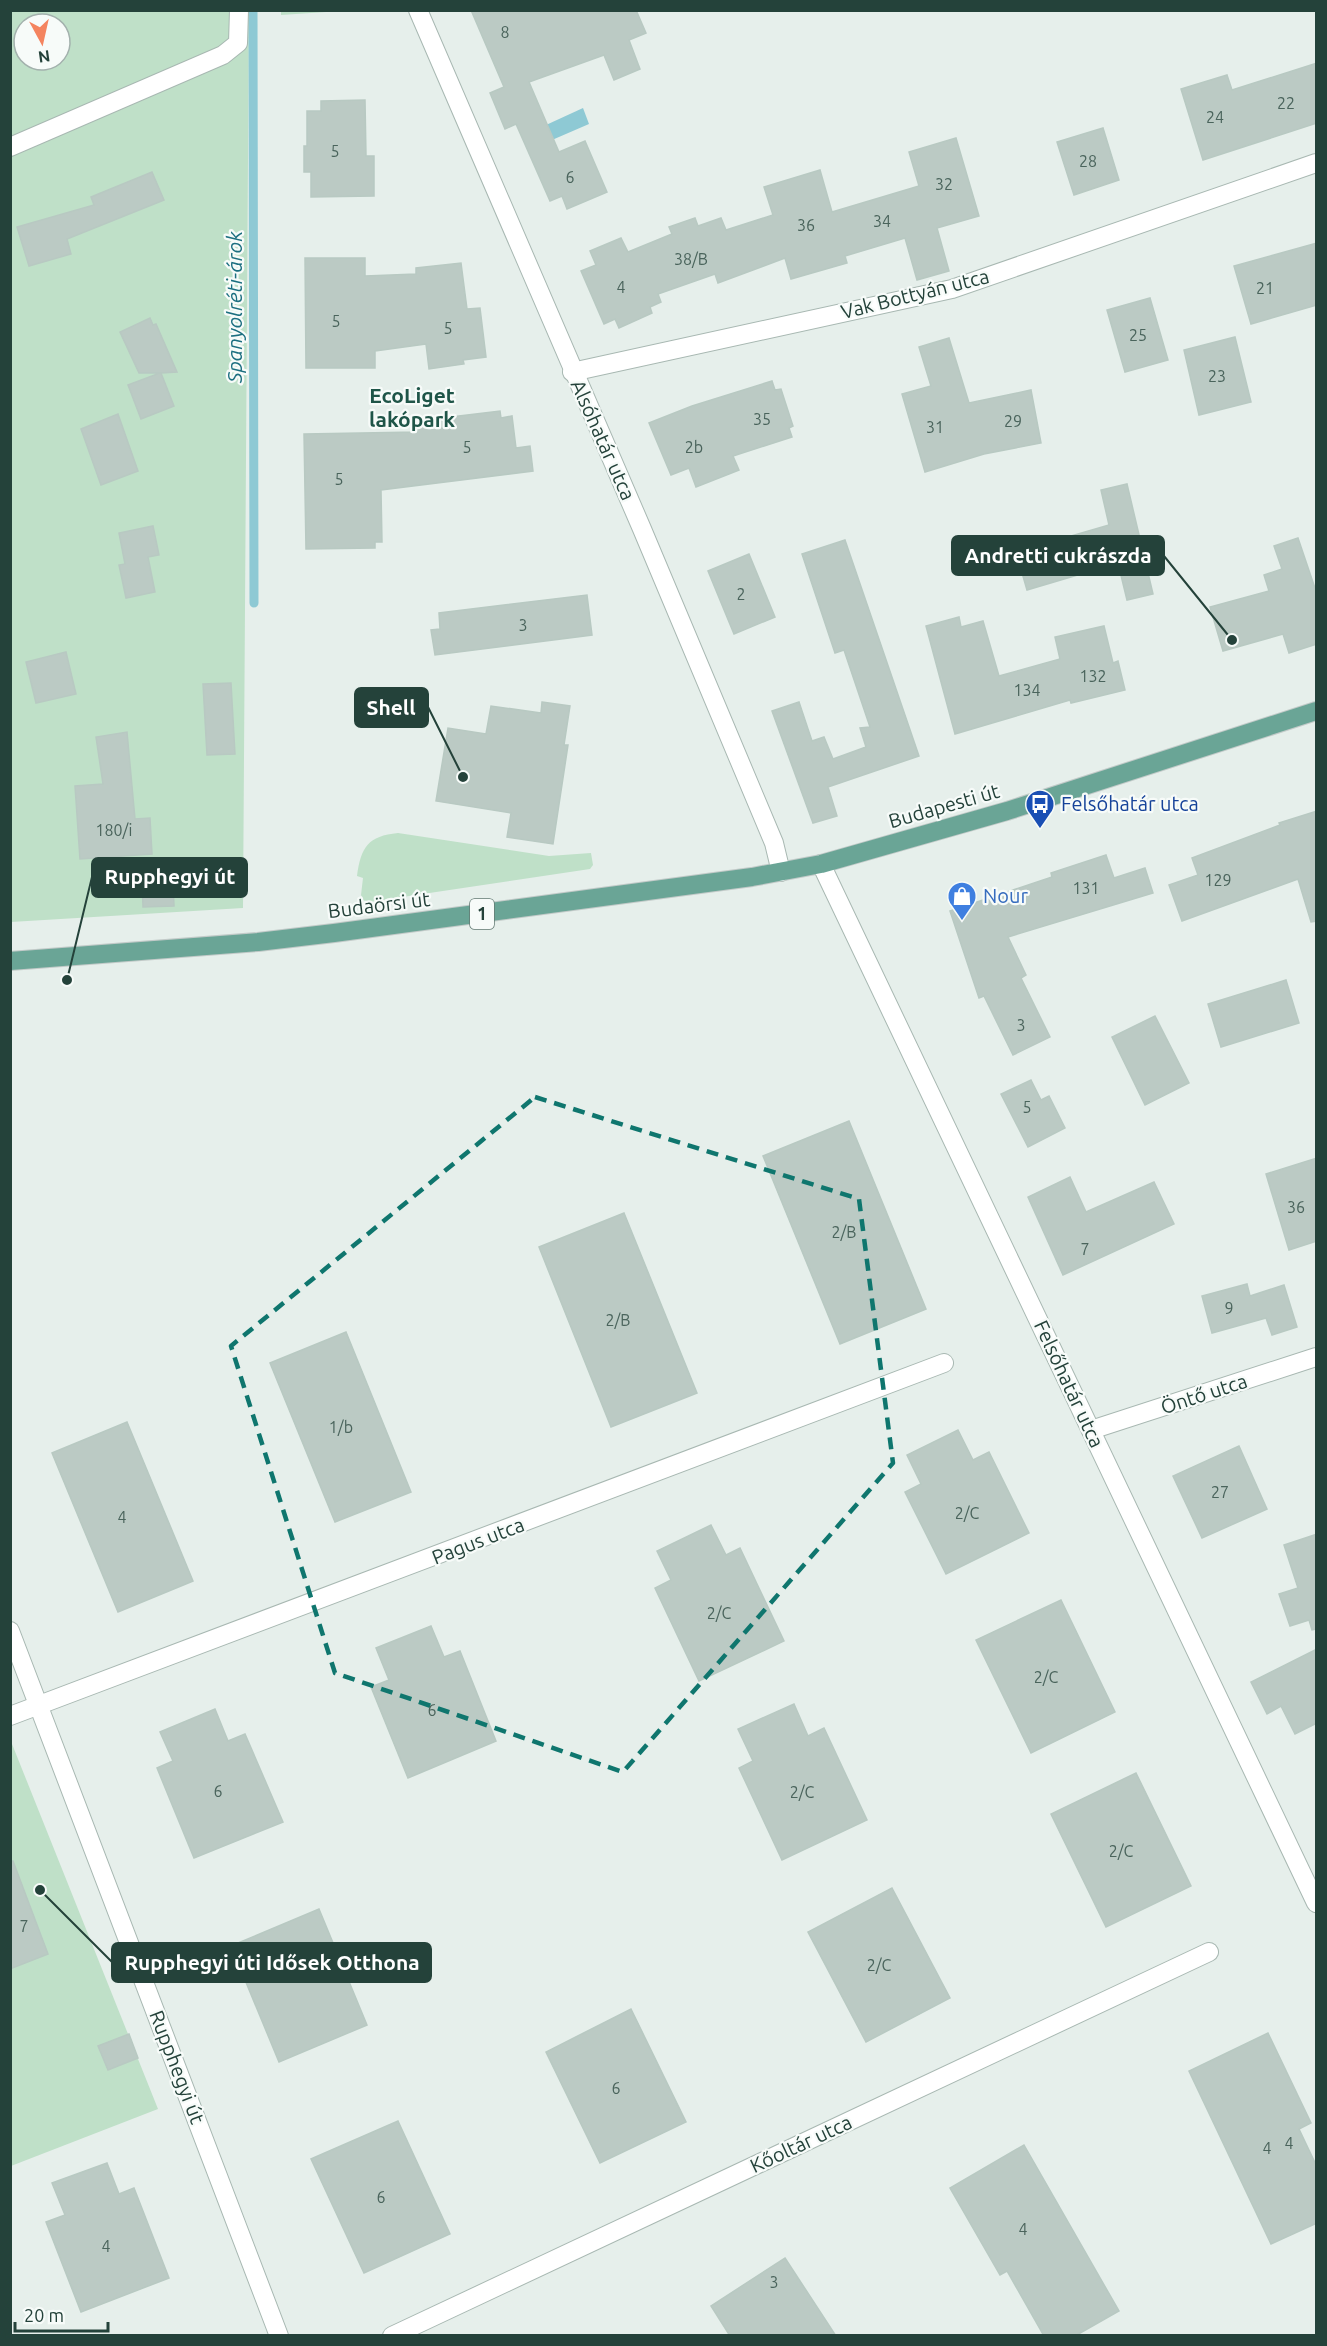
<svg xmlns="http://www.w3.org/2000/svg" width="1327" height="2346" font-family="Ubuntu,sans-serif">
	<rect width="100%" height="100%" fill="#e6efeb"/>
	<g fill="#bfe0c8" fill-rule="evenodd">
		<path d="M11,11H249L243,908L11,922ZM24,24H60V60H24Z"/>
		<polygon points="281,11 281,10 341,11 281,15"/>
		<path d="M398,833L549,856L591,853L593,865L590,869L369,902L363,900L361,895L363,878L357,876C361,847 368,836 398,833Z"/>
		<polygon points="12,1744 158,2109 11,2166 10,1745"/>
	</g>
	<polygon fill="#8ec9d4" points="583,108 589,124 552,140 546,125"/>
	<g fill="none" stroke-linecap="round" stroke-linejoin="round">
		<polyline stroke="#8ec9d4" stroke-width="9" points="253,10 254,603"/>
	</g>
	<g fill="#bbcac4" stroke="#b8c9c2" stroke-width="1.5">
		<polygon points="471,10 636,10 646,33 629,40 640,69 614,80 604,55 529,82 559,152 585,141 607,192 567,209 562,196 550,201 516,124 505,129 490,93 504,87"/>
		<polygon points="1317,63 1317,123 1203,160 1181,89 1227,75 1232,90"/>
		<polygon points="365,100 366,156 374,156 374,196 311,197 311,172 304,172 304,146 307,146 307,111 321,111 321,101"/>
		<polygon points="1103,128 1119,180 1074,195 1057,142"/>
		<polygon points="956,138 979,216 937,228 949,271 917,280 905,238 845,256 847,263 791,279 785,258 718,283 715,274 658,294 661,302 650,307 652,313 619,328 615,319 604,324 581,271 596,265 590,251 621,238 628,252 672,234 669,227 695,218 698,226 721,218 726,230 773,215 764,187 820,170 832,212 919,186 909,152"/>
		<polygon points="152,172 164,200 67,239 71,254 29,266 17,227 94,205 91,197"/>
		<polygon points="1317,243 1317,305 1251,324 1234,266"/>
		<polygon points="305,258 365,258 365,276 416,274 416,268 461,263 467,309 480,308 486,357 463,360 464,364 429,369 426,344 375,351 375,368 306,368"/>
		<polygon points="1150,298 1168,360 1125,372 1107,310"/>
		<polygon points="150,318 153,325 156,324 177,372 161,373 174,406 141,419 128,385 160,373 139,373 120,332"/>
		<polygon points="1235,337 1251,402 1199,415 1184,350"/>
		<polygon points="949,338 969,403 1031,390 1041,443 984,454 925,472 902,394 931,386 919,347"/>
		<polygon points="772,381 775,390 781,389 793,426 789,428 792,437 733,456 739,470 696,487 689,468 671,475 649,423 692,406"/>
		<polygon points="500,411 501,418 512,416 516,448 530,446 533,471 381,490 382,542 375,542 375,548 306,549 304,434 417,432 416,428 427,426 426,420"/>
		<polygon points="118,414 138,471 101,485 81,429"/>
		<polygon points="1127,484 1153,594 1127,600 1118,563 1027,590 1016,552 1109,525 1101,490"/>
		<polygon points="153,526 159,555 148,557 155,592 126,598 119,565 125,564 119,533"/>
		<polygon points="1298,538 1317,594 1317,644 1289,653 1283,634 1223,651 1210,607 1269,591 1264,575 1282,569 1274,546"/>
		<polygon points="845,540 919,756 828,787 837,816 813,823 772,711 799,702 812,741 824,737 833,759 866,747 860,728 870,727 844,650 835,653 802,554"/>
		<polygon points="749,554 775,617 734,634 708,571"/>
		<polygon points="587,595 592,635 435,655 431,630 440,629 439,613"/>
		<polygon points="959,617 961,627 983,621 999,676 1060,659 1055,637 1104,626 1113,663 1118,661 1125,690 1071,703 1070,700 955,734 926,626"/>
		<polygon points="66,652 76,694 36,703 26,662"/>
		<polygon points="231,683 235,754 207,755 203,684"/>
		<polygon points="542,702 570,706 564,745 568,745 553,844 507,837 511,813 436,801 448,728 486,734 491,706 541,713"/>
		<polygon points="127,732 135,819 150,818 152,854 80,859 75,786 103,784 96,737"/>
		<polygon points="1317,811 1317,921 1311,922 1298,879 1182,921 1169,885 1198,875 1192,858 1280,825 1279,823"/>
		<polygon points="1106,855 1114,878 1145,868 1153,893 1008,937 1026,975 1021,978 1050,1037 1013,1055 984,996 979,998 950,911 1052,877 1051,873"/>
		<polygon points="142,881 173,881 174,906 143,907"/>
		<polygon points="1286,980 1299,1023 1221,1047 1208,1004"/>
		<polygon points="1155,1016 1189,1083 1145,1105 1112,1037"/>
		<polygon points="1031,1080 1041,1100 1049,1096 1065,1128 1028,1147 1001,1094"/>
		<polygon points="849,1121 926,1309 840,1344 763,1156"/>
		<polygon points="1317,1158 1317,1241 1289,1250 1266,1174"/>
		<polygon points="1070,1177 1086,1212 1154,1182 1174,1224 1063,1275 1028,1197"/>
		<polygon points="624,1213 697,1393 611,1427 539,1247"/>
		<polygon points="1247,1284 1250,1296 1284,1285 1297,1327 1272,1335 1266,1318 1212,1333 1202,1296"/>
		<polygon points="346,1332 411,1492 335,1522 270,1363"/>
		<polygon points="127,1422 193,1581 118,1612 52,1453"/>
		<polygon points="958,1430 973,1460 989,1452 1029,1533 946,1574 905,1492 921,1484 907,1455"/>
		<polygon points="1239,1446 1267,1509 1202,1538 1173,1476"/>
		<polygon points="711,1525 726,1555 740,1548 784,1641 699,1681 655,1588 671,1580 657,1551"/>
		<polygon points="1317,1534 1317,1629 1312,1630 1309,1620 1290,1626 1279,1594 1298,1588 1284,1545"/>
		<polygon points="1061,1600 1115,1712 1031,1753 976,1640"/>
		<polygon points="431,1626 444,1657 460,1651 496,1741 408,1778 371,1687 389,1680 376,1648"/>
		<polygon points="1317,1649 1317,1723 1295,1734 1281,1706 1267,1714 1251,1682"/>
		<polygon points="794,1704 808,1736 824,1728 867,1820 782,1860 739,1768 753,1761 738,1729"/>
		<polygon points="215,1709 228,1741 245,1734 283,1822 194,1858 157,1768 173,1761 160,1732"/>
		<polygon points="1136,1773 1191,1886 1106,1927 1051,1814"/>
		<polygon points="10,1861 13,1861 48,1954 10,1969"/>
		<polygon points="892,1888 950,1998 866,2042 808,1932"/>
		<polygon points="319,1909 367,2025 279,2062 231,1946"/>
		<polygon points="631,2009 686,2122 600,2163 546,2052"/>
		<polygon points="1268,2033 1311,2123 1299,2129 1317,2167 1317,2223 1271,2244 1189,2071"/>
		<polygon points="129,2034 138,2058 108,2070 98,2046"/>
		<polygon points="398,2121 450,2234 364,2273 311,2159"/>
		<polygon points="1024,2145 1119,2311 1075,2336 1044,2336 1007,2271 1000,2275 950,2188"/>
		<polygon points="107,2163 119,2194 134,2188 169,2278 81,2312 46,2222 65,2215 52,2183"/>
		<polygon points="785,2258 836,2336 730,2336 711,2306"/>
	</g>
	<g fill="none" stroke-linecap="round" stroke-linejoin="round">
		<g stroke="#a8b8b2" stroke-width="20">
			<g id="street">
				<polyline points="418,10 642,529 774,843 781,872"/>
				<polyline points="10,147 223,55 238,43 239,10"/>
				<polyline points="572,372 952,289 1316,163"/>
				<polyline points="821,864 1316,1903"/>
				<polyline points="1091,1430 1316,1357"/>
				<polyline points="10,1631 279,2336"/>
				<polyline points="10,1716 944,1363"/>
				<polyline points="392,2336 1209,1952"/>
			</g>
		</g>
		<g stroke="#c2cac8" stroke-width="20">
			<polyline id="primary" points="10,961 258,942 334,933 752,877 821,864 1007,811 1316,711"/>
		</g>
		<use href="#street" stroke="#fff" stroke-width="18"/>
		<use href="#primary" stroke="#6aa596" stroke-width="18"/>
	</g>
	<path fill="none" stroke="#0f766e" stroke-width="4.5" stroke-dasharray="12 8" stroke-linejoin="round" d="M535,1097L859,1199L893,1463L623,1772L335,1673L231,1346Z"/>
	<defs>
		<g id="bus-pin" transform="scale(1.5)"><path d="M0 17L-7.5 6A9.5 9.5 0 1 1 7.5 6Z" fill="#1a4fb4" stroke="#f7fbf9"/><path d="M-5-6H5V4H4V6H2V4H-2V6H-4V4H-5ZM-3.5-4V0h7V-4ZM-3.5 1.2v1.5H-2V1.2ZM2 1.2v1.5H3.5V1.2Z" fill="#fff"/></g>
		<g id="shop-pin" transform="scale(1.5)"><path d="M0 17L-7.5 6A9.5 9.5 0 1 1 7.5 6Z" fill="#3f7fe0" stroke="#f7fbf9"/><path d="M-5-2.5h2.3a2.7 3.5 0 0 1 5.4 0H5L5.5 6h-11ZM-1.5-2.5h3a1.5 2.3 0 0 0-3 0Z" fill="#fff"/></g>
	</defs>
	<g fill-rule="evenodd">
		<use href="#bus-pin" x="1040" y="804"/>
		<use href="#shop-pin" x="962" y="896"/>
	</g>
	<g text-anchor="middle" stroke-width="4.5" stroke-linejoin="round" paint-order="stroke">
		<g font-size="16" fill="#4a645c">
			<text x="505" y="38">8</text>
			<text x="1286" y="109">22</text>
			<text x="1215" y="123">24</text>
			<text x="335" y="157">5</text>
			<text x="1088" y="167">28</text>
			<text x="570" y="183">6</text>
			<text x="944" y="190">32</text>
			<text x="882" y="227">34</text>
			<text x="806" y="231">36</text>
			<text x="691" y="265">38/B</text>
			<text x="621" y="293">4</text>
			<text x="1265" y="294">21</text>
			<text x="336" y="327">5</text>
			<text x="448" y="334">5</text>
			<text x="1138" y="341">25</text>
			<text x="1217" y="382">23</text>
			<text x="762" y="425">35</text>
			<text x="1013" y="427">29</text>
			<text x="935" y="433">31</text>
			<text x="467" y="453">5</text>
			<text x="694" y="453">2b</text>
			<text x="339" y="485">5</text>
			<text x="741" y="600">2</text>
			<text x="523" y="631">3</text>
			<text x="1093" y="682">132</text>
			<text x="1027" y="696">134</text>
			<text x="114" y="836">180/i</text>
			<text x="1218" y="886">129</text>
			<text x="1086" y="894">131</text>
			<text x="1021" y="1031">3</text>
			<text x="1027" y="1113">5</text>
			<text x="1296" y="1213">36</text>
			<text x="844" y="1238">2/B</text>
			<text x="1085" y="1255">7</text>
			<text x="1229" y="1314">9</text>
			<text x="618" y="1326">2/B</text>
			<text x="341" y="1433">1/b</text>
			<text x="1220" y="1498">27</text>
			<text x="967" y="1519">2/C</text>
			<text x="122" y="1523">4</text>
			<text x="719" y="1619">2/C</text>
			<text x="1046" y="1683">2/C</text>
			<text x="432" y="1716">6</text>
			<text x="218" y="1797">6</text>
			<text x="802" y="1798">2/C</text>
			<text x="1121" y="1857">2/C</text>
			<text x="24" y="1932">7</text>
			<text x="879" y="1971">2/C</text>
			<text x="616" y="2094">6</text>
			<text x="1289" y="2149">4</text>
			<text x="1267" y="2154">4</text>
			<text x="381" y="2203">6</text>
			<text x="1023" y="2235">4</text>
			<text x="106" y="2252">4</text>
			<text x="774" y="2288">3</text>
		</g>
		<rect fill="#f7fbf9" stroke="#637a73" stroke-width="1.5" x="470" y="899" width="24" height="30" rx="4.5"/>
		<g font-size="18" font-weight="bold" fill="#24423a">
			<text x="482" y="920">1</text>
		</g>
		<g font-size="20" fill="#24423a" stroke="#f7fbf9">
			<text transform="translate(915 294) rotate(-14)" y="7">Vak Bottyán utca</text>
			<text transform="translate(603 440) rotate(66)" y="7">Alsóhatár utca</text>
			<text transform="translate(944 806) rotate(-16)" y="7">Budapesti út</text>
			<text transform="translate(379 905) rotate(-7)" y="7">Budaörsi út</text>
			<text transform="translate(1069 1384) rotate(65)" y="7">Felsőhatár utca</text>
			<text transform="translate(1204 1394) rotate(-18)" y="7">Öntő utca</text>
			<text transform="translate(478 1541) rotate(-21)" y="7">Pagus utca</text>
			<text transform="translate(177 2067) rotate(69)" y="7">Rupphegyi út</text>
			<text transform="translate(801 2144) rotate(-25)" y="7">Kőoltár utca</text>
		</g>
		<g font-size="20" fill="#164399" stroke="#f7fbf9" text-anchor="start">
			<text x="1061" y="811">Felsőhatár utca</text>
		</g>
		<g font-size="20" fill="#366cbe" stroke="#f7fbf9" text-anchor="start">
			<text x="983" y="903">Nour</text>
		</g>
		<g font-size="21" font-style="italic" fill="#1c6f80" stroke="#f7fbf9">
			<text transform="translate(235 307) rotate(-90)" y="7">Spanyolréti-árok</text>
		</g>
		<g font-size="21" font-weight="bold" fill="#1f5548" stroke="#f7fbf9">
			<text x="412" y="403">EcoLiget<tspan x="412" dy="24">lakópark</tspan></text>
		</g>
	</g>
	<path fill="none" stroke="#24423a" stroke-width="2" d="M1232 640L1164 556M463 777L428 707M67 980L92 877M40 1890L112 1962"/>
	<g fill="#24423a" stroke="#f7fbf9" stroke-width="2">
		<circle cx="1232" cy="640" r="6"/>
		<circle cx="463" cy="777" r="6"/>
		<circle cx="67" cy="980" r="6"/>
		<circle cx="40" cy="1890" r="6"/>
	</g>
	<g fill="#24423a" stroke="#24423a" stroke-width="2">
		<rect x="952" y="536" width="212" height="39" rx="6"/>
		<rect x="355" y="688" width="73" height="39" rx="6"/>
		<rect x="92" y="858" width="155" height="39" rx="6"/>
		<rect x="112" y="1943" width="319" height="39" rx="6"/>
	</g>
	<g font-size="21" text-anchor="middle" font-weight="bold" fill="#fff">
		<text x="1058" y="563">Andretti cukrászda</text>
		<text x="391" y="715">Shell</text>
		<text x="170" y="884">Rupphegyi út</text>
		<text x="272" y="1970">Rupphegyi úti Idősek Otthona</text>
	</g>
	<rect width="1327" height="2346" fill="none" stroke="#24423a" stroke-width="24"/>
	<g transform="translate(42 42) rotate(172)"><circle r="28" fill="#f7fbf9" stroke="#a3b1ad" stroke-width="1.5"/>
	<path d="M0-4.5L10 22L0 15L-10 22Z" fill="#f4845f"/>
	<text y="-9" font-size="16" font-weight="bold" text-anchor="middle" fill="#24423a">N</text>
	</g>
	<path d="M15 2322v9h93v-9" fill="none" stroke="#24423a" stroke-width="3"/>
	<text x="24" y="2322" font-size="18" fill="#24423a" stroke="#f7fbf9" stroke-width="4.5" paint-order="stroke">20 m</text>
</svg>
